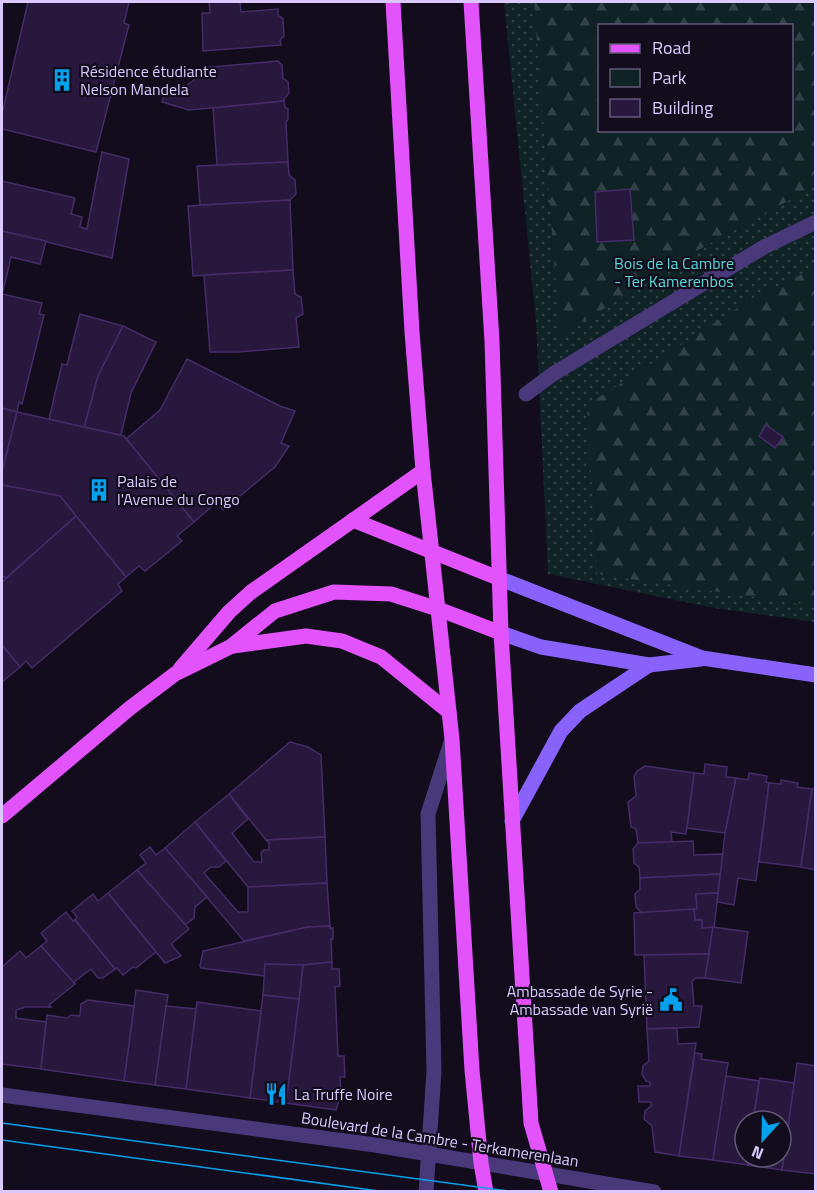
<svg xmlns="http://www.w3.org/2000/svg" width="817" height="1193" font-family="'Titillium Web',sans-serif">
	<defs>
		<pattern id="green-dots" width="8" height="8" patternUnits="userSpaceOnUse" patternTransform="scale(1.5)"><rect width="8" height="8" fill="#0f2226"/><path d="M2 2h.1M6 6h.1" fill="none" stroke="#314147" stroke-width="1.8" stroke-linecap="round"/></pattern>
		<pattern id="forest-firs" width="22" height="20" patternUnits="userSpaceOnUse" patternTransform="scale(1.5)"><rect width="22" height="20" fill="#0f2226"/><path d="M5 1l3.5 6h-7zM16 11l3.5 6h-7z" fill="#314147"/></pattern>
	</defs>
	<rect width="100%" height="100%" fill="#120c1c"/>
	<path fill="url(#green-dots)" fill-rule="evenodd" d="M504,2H815V622L714,608L548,574L536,322ZM600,26H792V130H600Z"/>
	<g fill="url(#forest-firs)" fill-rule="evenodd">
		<path d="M534,2H815V186L691,254L560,336ZM600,26H792V130H600Z"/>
		<polygon points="815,268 815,606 597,574 587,405 753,298"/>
	</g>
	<g fill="#28183d" stroke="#452b68" stroke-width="1.5">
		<polygon points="28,2 129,2 124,23 129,25 96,152 2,129 2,114"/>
		<polygon points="209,2 240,2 241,12 278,9 278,15 283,19 284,36 280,40 281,45 203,51 202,13 210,13"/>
		<polygon points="278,61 282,65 283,78 288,82 289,93 284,99 284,101 189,110 162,102 165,93 174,95 202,74 201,68"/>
		<polygon points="284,101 285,107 288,109 288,119 286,122 288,162 217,165 213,108"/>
		<polygon points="102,152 129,159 112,258 2,231 2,181 75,198 71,214 82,217 80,227 87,229"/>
		<polygon points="288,162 289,175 295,180 296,194 290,200 200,205 197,166"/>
		<polygon points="630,189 634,240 597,242 595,192"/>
		<polygon points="290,200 293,270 193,276 188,206"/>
		<polygon points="2,231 46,241 40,264 11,257 2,295"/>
		<polygon points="293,270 295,294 301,297 303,314 296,318 299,347 238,352 210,352 204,275"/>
		<polygon points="2,294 42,303 39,314 44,315 22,404 19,402 17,412 2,408"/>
		<polygon points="80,314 123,326 98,376 84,428 49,419 62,364 67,365"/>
		<polygon points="123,326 156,342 131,393 121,435 84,428 98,376"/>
		<polygon points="187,359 280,406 295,411 281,443 289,446 275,467 223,510 217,502 194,522 126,439 160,410"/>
		<polygon points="2,408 17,412 2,472"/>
		<polygon points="17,412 124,436 194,522 177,536 182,541 145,571 139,566 126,577 60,496 2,485 2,472"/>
		<polygon points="766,425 783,437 775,448 759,436"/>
		<polygon points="2,485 60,496 76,516 6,578 2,576"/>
		<polygon points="76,516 126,577 118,584 122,591 32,668 26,661 20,667 2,645 2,582"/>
		<polygon points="2,645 20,667 2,682"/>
		<polygon points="290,742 308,747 321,755 325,837 266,840 229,794"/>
		<polygon points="705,764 727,767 726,777 736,778 725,833 687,828 694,773 704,774"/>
		<polygon points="645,766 694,773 686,834 671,832 672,842 638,843 636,829 631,827 628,802 636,796 634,777 637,771"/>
		<polygon points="749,773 767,776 766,782 769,783 756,881 738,878 734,905 717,902 725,833 736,778 748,780"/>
		<polygon points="781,780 798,783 797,787 812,789 801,867 759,862 769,783 781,784"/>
		<polygon points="812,789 816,789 816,870 801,867"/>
		<polygon points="229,794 248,819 232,833 254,862 262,862 261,853 264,850 269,850 269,843 266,840 325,837 327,883 248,887 195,822"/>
		<polygon points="195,822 226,861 219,867 211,867 204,873 238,912 248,912 248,887 327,883 330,926 308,927 244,941 165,848"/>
		<polygon points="693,841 694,855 723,854 720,874 640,878 639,867 634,863 633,849 638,843"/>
		<polygon points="150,847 156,855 165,848 207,897 195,907 194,918 185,925 137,870 146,863 140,855"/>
		<polygon points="137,870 189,929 171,944 181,956 165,963 108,893"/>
		<polygon points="720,874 718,893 696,894 697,909 642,913 636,907 635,894 640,889 640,878"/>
		<polygon points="108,893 156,952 136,968 133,967 123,975 117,968 115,969 75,920 77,917 72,911 93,894 98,901"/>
		<polygon points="718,893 714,928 702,928 702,920 695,920 694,909 697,909 696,894"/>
		<polygon points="694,909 695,920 702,920 702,928 713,927 709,954 635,955 634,913"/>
		<polygon points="66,912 73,921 75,920 115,969 103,978 98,978 91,969 74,982 75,984 41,946 47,941 41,933"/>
		<polygon points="330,926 330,928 333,928 333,939 331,939 332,962 303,965 265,964 265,976 201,968 200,966 203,951 308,927"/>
		<polygon points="713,927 748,932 741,983 705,978"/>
		<polygon points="41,946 75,984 49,1005 51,1007 26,1007 16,1010 16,1018 46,1022 41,1069 2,1064 2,967 20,951 26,958"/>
		<polygon points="709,954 705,978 696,978 692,981 694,1006 702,1006 699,1027 647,1029 644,955"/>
		<polygon points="332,962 332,969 339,969 340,986 335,987 338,1056 344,1056 345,1077 340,1077 341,1094 336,1110 286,1103 303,965"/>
		<polygon points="265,964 303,965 299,999 263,995"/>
		<polygon points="136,990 168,995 155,1085 124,1081"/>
		<polygon points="263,995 299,999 286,1103 250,1098"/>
		<polygon points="88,1000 134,1006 124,1081 41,1069 47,1015 67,1018 71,1015 80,1016 81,1004"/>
		<polygon points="197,1002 261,1011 250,1098 186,1089"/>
		<polygon points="166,1006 196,1009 186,1089 155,1085"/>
		<polygon points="677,1028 678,1044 696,1043 679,1156 655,1152 652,1126 644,1119 645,1111 651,1106 651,1102 639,1102 638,1086 650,1086 650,1082 646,1081 642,1074 643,1066 649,1061 647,1029"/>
		<polygon points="695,1053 702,1054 701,1059 728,1063 713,1160 679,1156"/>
		<polygon points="797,1063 816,1066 816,1174 782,1170"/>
		<polygon points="726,1076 759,1081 753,1121 745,1121 745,1157 749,1157 748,1165 713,1160"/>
		<polygon points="760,1078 794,1083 782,1170 748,1165 749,1157 781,1157 781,1121 753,1121"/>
	</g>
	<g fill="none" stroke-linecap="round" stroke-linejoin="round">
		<polyline stroke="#49387a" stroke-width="15" points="526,394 553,374 764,247 816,222"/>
		<g stroke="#49387a" stroke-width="15">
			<polyline points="2,1095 375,1145 654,1192"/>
			<polyline points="426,1192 434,1071 428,814 451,742"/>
		</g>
		<g stroke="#8862fb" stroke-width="15">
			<polyline points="498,578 702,658 816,675"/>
			<polyline points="501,633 541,647 649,665 701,659"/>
			<polyline points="512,821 561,731 580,711 649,665"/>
		</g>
		<g stroke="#e253fb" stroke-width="15">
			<polyline points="393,2 412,332 423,471 452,739 472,1070 481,1163 486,1192"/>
			<polyline points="471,2 492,341 501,633 531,1123 551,1192"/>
			<polyline points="353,520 498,578"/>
			<polyline points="233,646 306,636 342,641 381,657 449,712"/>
			<polyline points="180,669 229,612 251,592 423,471"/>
			<polyline points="2,816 130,708 175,674 230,647 275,611 334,592 391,594 438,609 501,633"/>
		</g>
		<g stroke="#06a1ec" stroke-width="1.5">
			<polyline points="2,1123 515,1192"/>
			<polyline points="2,1140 386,1192"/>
		</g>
	</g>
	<defs>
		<g id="building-bare" transform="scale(1.8)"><path d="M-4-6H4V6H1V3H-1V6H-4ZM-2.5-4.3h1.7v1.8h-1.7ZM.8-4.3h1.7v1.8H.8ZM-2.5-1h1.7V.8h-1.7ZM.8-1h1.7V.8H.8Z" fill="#06a1ec" stroke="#120c1c" stroke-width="2.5" paint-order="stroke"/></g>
		<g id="civic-bare" transform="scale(1.8)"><path d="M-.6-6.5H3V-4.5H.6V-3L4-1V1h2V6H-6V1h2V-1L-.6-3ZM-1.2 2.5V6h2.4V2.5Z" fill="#06a1ec" stroke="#120c1c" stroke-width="2.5" paint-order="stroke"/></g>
		<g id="restaurant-bare" transform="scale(1.8)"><path d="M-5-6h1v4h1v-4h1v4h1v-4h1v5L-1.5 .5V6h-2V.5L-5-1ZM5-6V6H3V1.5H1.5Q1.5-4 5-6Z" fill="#06a1ec" stroke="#120c1c" stroke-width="2.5" paint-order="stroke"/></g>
	</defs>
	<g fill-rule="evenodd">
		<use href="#building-bare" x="62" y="80"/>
		<use href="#building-bare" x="99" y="490"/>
		<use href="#civic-bare" x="671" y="1000"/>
		<use href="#restaurant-bare" x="276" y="1094"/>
	</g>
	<g text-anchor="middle" stroke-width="4.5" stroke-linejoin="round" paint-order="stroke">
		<g font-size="16" fill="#dbc9fe" stroke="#120c1c" text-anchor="start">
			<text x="80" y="77">Résidence étudiante<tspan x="80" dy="18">Nelson Mandela</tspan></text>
			<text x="117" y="487">Palais de<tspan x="117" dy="18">l'Avenue du Congo</tspan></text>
			<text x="653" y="997" text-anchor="end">Ambassade de Syrie -<tspan x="653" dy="18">Ambassade van Syrië</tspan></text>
			<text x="294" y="1100">La Truffe Noire</text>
		</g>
		<g font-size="16" fill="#58dbd7" stroke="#120c1c">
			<text x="674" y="269">Bois de la Cambre<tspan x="674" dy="18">- Ter Kamerenbos</tspan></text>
		</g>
		<g font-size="16" fill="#dbc9fe" stroke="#120c1c">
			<text transform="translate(440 1139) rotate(9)" y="6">Boulevard de la Cambre - Terkamerenlaan</text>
		</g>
	</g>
	<rect width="817" height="1193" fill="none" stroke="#dbc9fe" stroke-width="6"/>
	<rect x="598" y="24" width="195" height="108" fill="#120c1c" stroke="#625876" stroke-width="1.5"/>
	<rect x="610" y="44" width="30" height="9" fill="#e253fb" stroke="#625876" stroke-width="1.5"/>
	<text x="652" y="54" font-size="18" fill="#dbc9fe">Road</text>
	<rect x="610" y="69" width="30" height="18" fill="#0f2226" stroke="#625876" stroke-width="1.5"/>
	<text x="652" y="84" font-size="18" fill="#dbc9fe">Park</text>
	<rect x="610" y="99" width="30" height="18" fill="#28183d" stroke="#625876" stroke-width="1.5"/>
	<text x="652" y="114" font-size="18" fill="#dbc9fe">Building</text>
	<g transform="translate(763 1139) rotate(202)"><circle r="28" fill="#120c1c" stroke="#625876" stroke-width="1.5"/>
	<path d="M0-4.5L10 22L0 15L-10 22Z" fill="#06a1ec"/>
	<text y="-9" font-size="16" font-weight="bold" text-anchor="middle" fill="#dbc9fe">N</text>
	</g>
</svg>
